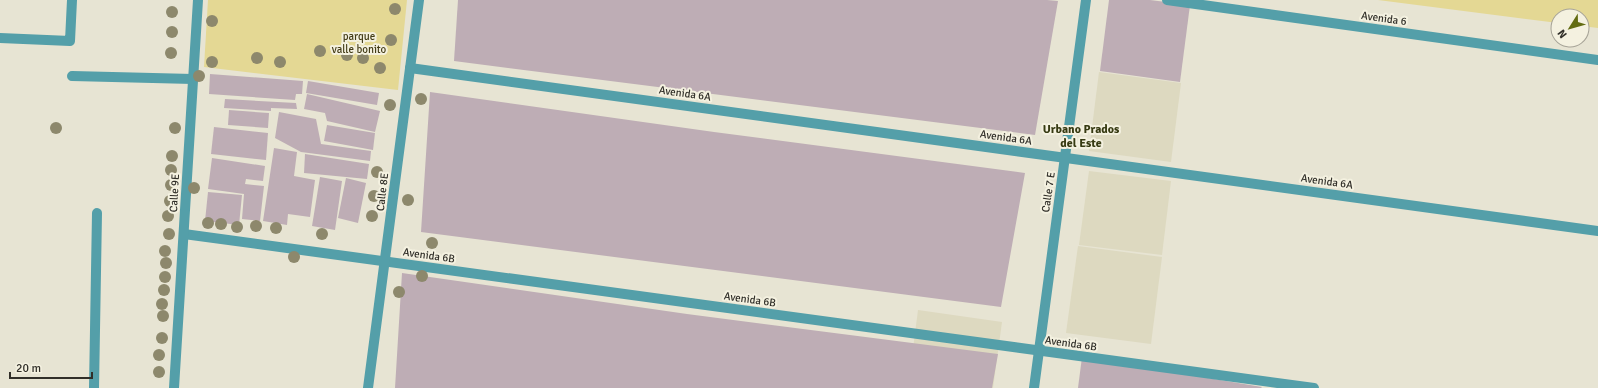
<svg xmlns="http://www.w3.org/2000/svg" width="1598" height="388" font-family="Signika,sans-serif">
	<rect width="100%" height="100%" fill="#e7e4d3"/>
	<g fill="#ddd9c0">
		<polygon points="1099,72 1181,83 1171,162 1089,151"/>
		<polygon points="1089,171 1171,181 1162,255 1079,245"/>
		<polygon points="1078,246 1162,257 1151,344 1066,333"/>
		<polygon points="918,310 1002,322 993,388 908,388"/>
	</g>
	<g fill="#e4d894">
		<polygon points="208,0 407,0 398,90 204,67"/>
		<polygon points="1378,0 1598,0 1598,28 1582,26 1582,16 1558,16 1558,23"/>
	</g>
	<g fill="#beadb5">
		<polygon points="458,0 1047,0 1058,1 1035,135 454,61"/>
		<polygon points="1109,0 1150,0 1190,5 1180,82 1100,71"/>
		<polygon points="210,74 303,81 302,94 296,94 295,100 209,94"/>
		<polygon points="308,81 379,93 377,105 306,93"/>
		<polygon points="430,92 714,132 1025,173 1001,307 421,232"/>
		<polygon points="307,94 380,111 375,132 327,121 325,113 304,109"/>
		<polygon points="225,99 296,103 297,109 271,108 271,111 224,108"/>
		<polygon points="229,110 269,113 268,128 228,125"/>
		<polygon points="279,112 316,119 321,144 371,151 370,161 301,152 275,138"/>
		<polygon points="327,125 375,133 373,150 324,141"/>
		<polygon points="214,127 268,133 266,160 211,154"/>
		<polygon points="274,148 297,152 294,176 315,180 310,217 288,214 287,225 263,221"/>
		<polygon points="305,154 369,164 367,179 304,173"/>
		<polygon points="212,158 265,166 263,181 246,179 245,184 264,186 260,221 242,219 244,194 208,189"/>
		<polygon points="320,177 342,181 335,230 312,226"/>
		<polygon points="346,178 366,183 358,223 338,218"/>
		<polygon points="208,192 242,195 239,225 205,221"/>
		<polygon points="402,273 687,314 998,354 992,388 395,388"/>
		<polygon points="1082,357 1262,387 1261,388 1078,388"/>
	</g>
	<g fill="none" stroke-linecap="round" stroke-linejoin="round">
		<g stroke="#549fa9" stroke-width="10">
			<polyline points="1167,0 1598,60"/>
			<polyline points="0,38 70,41 72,0"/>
			<polyline points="410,68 1598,231"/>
			<polyline points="72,76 193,79"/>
			<polyline points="184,234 1314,388"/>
			<polyline points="94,388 97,213"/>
			<polyline points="174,388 198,0"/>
			<polyline points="368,388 419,0"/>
			<polyline points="1034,388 1086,0"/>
		</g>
	</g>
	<g fill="#8d886c">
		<circle cx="395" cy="9" r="6"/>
		<circle cx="172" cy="12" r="6"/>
		<circle cx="212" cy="21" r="6"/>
		<circle cx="172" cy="32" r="6"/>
		<circle cx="391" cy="40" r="6"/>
		<circle cx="320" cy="51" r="6"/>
		<circle cx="171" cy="53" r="6"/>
		<circle cx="347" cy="55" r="6"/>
		<circle cx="257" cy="58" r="6"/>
		<circle cx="363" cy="58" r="6"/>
		<circle cx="212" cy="62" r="6"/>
		<circle cx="280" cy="62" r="6"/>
		<circle cx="380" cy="68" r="6"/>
		<circle cx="199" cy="76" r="6"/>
		<circle cx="421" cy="99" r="6"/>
		<circle cx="390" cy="105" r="6"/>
		<circle cx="56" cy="128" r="6"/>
		<circle cx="175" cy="128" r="6"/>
		<circle cx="172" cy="156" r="6"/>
		<circle cx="171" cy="170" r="6"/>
		<circle cx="377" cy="172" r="6"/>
		<circle cx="171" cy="185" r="6"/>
		<circle cx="194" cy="188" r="6"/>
		<circle cx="374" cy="196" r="6"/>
		<circle cx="408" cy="200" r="6"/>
		<circle cx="170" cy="201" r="6"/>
		<circle cx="168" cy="216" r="6"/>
		<circle cx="372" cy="216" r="6"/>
		<circle cx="208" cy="223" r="6"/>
		<circle cx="221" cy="224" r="6"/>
		<circle cx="256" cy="226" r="6"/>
		<circle cx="237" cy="227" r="6"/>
		<circle cx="276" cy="228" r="6"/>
		<circle cx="169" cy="234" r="6"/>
		<circle cx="322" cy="234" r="6"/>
		<circle cx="432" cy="243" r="6"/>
		<circle cx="165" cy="251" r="6"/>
		<circle cx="294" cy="257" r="6"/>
		<circle cx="166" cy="263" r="6"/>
		<circle cx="422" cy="276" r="6"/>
		<circle cx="165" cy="277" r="6"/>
		<circle cx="164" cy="290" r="6"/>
		<circle cx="399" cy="292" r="6"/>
		<circle cx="162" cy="304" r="6"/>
		<circle cx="163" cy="316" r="6"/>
		<circle cx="162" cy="338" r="6"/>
		<circle cx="159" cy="355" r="6"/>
		<circle cx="159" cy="372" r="6"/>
	</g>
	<g text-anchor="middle" stroke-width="4" stroke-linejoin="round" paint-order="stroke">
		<g font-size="11" fill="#312f29" stroke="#f4f1e0">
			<text transform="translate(1384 18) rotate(8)" y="4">Avenida 6</text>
			<text transform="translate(685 93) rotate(8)" y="4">Avenida 6A</text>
			<text transform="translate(1006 137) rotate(8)" y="4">Avenida 6A</text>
			<text transform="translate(1327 181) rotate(8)" y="4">Avenida 6A</text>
			<text transform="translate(382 192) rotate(-83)" y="4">Calle 8E</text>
			<text transform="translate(1048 192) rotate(-82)" y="4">Calle 7 E</text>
			<text transform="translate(174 193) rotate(-87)" y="4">Calle 9E</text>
			<text transform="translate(429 255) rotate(8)" y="4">Avenida 6B</text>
			<text transform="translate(750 299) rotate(8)" y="4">Avenida 6B</text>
			<text transform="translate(1071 343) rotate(8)" y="4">Avenida 6B</text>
		</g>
		<g font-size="11" fill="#433c17" stroke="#f4f1e0">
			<text x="359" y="40">parque<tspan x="359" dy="13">valle bonito</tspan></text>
		</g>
		<g font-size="12" font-weight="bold" fill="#363a12" stroke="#f4f1e0">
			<text x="1081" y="133">Urbano Prados<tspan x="1081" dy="14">del Este</tspan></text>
		</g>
	</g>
	<g transform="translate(1570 28) rotate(233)"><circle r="19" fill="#f4f1e0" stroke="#a6a397"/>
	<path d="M0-3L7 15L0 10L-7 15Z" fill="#636c11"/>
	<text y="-6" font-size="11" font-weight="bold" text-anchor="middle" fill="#312f29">N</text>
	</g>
	<path d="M10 372v6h82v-6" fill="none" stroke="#312f29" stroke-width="2"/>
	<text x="16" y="372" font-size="12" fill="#312f29" stroke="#f4f1e0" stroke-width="3" paint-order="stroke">20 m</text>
</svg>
